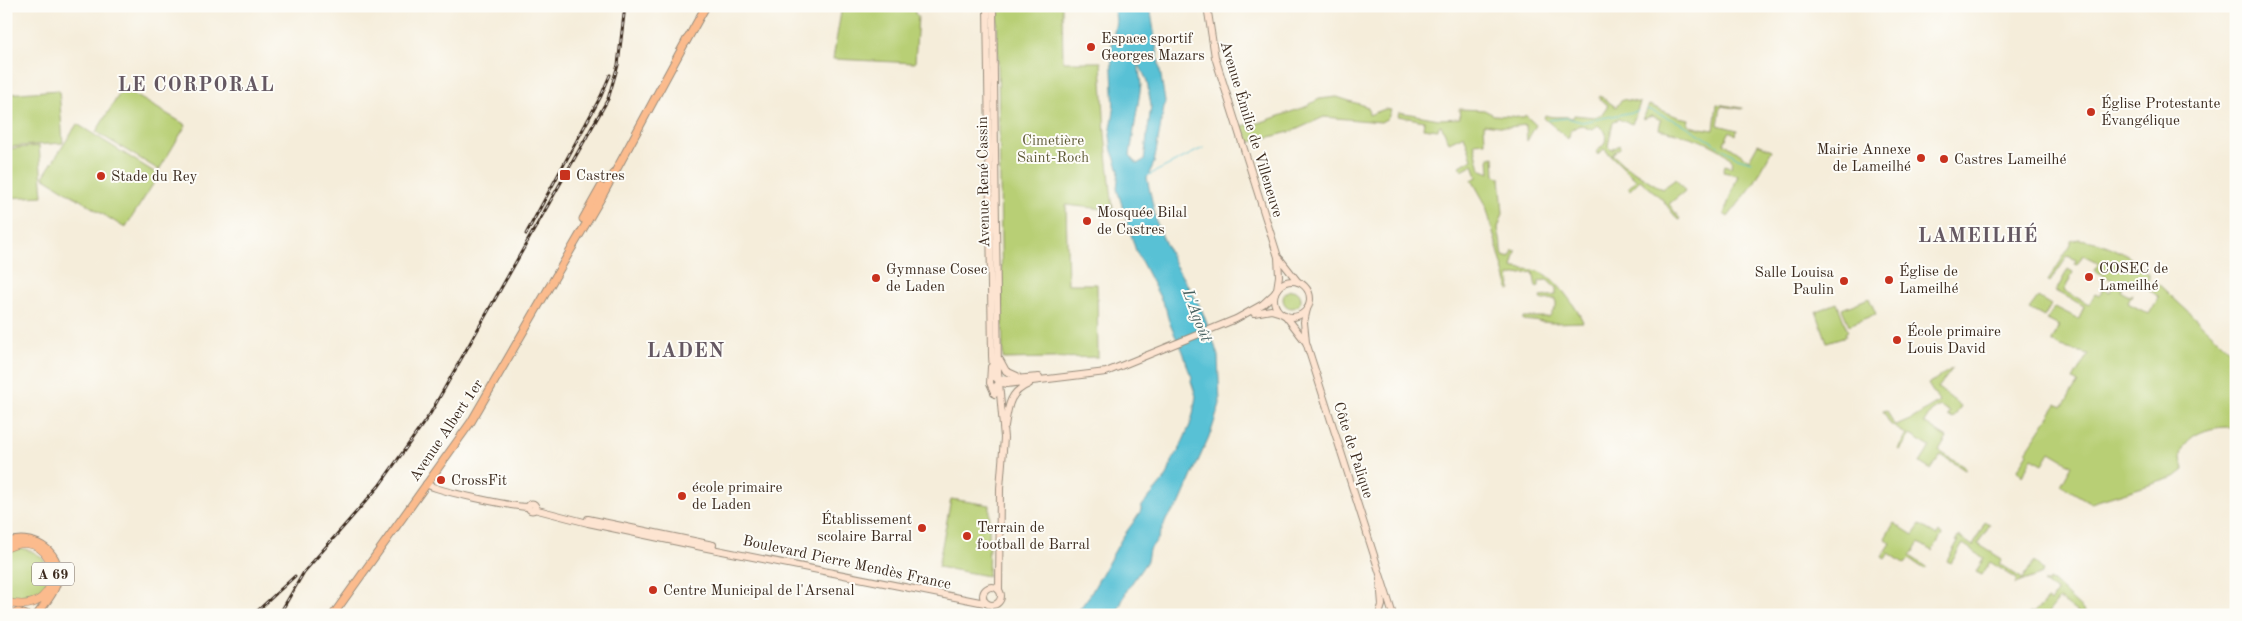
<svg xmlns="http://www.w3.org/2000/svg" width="2242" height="621" font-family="'Old Standard TT',serif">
	<rect width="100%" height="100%" fill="#fdfcf7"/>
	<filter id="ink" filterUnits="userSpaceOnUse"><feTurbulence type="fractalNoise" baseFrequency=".02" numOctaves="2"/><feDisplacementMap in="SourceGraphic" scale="10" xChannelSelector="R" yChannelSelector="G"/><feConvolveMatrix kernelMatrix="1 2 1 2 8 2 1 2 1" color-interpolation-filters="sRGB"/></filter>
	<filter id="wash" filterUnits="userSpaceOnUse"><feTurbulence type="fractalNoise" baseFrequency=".0096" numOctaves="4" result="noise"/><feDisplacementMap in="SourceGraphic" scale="20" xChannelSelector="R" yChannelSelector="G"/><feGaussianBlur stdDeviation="1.12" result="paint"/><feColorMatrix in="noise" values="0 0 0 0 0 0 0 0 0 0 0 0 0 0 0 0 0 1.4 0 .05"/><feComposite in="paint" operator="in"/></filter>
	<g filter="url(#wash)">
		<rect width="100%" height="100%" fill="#f5edda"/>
		<g fill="#b8cf74" stroke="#7a7c49">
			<polygon points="842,6 915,6 915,14 918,16 915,63 833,59"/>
			<polygon points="997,6 1062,6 1063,62 1101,62 1105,134 1113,210 1066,205 1068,284 1097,284 1098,357 1003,359"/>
			<polygon points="123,88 186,125 159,170 96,132"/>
			<polygon points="59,90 63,143 6,147 6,94"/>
			<path d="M1600,96L1616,107L1622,99L1640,103L1632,124L1618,119L1613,122L1608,146L1612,150L1619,145L1621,147L1612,154L1624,165L1662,189L1676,179L1685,191L1669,204L1680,219L1678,220L1661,198L1640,180L1630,190L1628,188L1636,180L1604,149L1598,155L1596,153L1605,143L1606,133L1598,125L1592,130L1580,125L1571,130L1568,139L1544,118L1545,115C1555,119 1563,115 1573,118L1574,115L1594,117L1601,115L1608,105L1599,99Z"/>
			<polygon points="1337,97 1368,107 1369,115 1385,109 1391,110 1388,118 1381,122 1324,117 1293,131 1251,142 1245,140 1241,126 1259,123 1305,107 1319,99"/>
			<path d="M1717,104L1742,108V109L1721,106L1718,125L1737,130L1736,135L1730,131L1724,143L1749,160L1758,144L1772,150L1753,185L1728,217L1724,214L1738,175L1723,172L1725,165L1731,167L1733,162C1721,143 1681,134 1659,129L1661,120L1652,116L1643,119L1649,105L1678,117L1689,119L1688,124L1693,127L1714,130Z"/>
			<path d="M1459,109L1484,110L1494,115L1524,117L1525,115L1536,125L1527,141L1526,125L1508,127L1484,124L1485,142L1474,143L1480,169L1490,173L1489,158L1494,157L1495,175L1500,177L1503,213L1498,228L1503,256L1510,258L1513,250L1516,251L1512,267C1522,270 1533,268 1543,273C1556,279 1578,309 1583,322L1552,323L1523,320V317H1549L1556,307V299L1542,300L1541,297L1556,295V288L1547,280L1539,281V286L1536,287L1533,272L1509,276L1511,290H1509L1485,203L1472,180L1477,177L1473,164L1462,170L1460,166L1472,159L1464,135L1449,142L1441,125L1439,126L1438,130L1423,128L1424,121L1398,116L1399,112L1439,119L1460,118Z"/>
			<polygon points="77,124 159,175 125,228 43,177"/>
			<polygon points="39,146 43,196 6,198 6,149"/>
			<path d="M2079,239C2105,242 2132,254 2149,275V279L2143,287L2126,279L2120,291L2129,296L2132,294L2128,303L2149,314L2159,297L2148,289L2152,282L2155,281L2236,356V428C2217,424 2181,433 2181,458C2181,462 2184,466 2184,470L2175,477L2091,503L2061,485L2072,465L2050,452L2043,464L2032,458L2022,476L2018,469L2028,453L2026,451L2057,404L2062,407L2078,383L2073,380L2088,354L2061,347L2052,341L2059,326L2047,320L2055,307L2079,319L2084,306L2056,291L2068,269L2073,272L2064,291L2089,304L2095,294L2099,296L2103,288L2110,292L2116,282L2095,271L2099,263L2083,255L2077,265L2074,264L2076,260L2068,256L2050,282L2048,281L2071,245V241Z"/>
			<circle cx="1292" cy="299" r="9"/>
			<polygon points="2038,297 2051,305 2044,317 2029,309"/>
			<polygon points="1869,298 1876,314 1849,325 1842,309"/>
			<polygon points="1837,303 1848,332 1845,333 1846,336 1827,342 1816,311"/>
			<polygon points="1953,368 1938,388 1961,406 1953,419 1948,416 1950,412 1940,406 1931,412 1924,423 1947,438 1939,451 1966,468 1965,470 1941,455 1931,470 1920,463 1930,447 1910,435 1900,450 1898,449 1907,435 1890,424 1883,411 1887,410 1893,423 1896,426 1912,419 1939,402 1928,384"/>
			<polygon points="951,499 990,505 988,576 938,567"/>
			<polygon points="1985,522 1990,524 1978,544 2002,559 1999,564 2023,579 2034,561 2043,570 2042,574 2015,584 2017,579 1990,562 1982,575 1976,572 1984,558 1963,544 1951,563 1947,561 1958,541 1956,540 1958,536 1973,546"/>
			<polygon points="1894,523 1913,535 1920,525 1937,535 1939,532 1942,535 1932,551 1919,543 1910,556 1927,567 1925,569 1909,559 1905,564 1889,553 1885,559 1882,557 1891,543 1885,538"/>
			<path d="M19,548C68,554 53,614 6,598V552Z"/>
			<path d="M2049,580L2053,582L2087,614L2078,613L2059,599L2046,615H2028L2030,612L2033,613C2037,608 2043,606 2047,600L2051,602L2057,592L2043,582H2049Z"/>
		</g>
		<path fill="#58c1d5" stroke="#4a767a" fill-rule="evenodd" d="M1109,6H1150L1165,102L1154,163L1147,178L1157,224L1174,263L1201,308L1213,340L1218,356L1220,404L1211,432L1179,505L1167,518L1158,539L1149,550L1147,561L1127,590L1116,615H1075L1090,595L1122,538L1140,513L1142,506L1167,476L1173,459L1179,450L1190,425L1193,414L1196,396L1191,381L1192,377C1186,367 1186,357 1181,347C1175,335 1168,323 1166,309L1136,251L1117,189L1119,170L1112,151L1110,135L1114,111L1111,50L1116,21L1115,13ZM1138,62L1147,81L1151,106L1144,160L1137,164L1130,155L1141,85Z"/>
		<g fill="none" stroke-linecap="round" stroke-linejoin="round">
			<g stroke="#58c1d5" stroke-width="1">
				<polyline points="1647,109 1683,124 1738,158 1751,162"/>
				<polyline points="1549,120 1567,118 1582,122 1638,111"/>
				<polyline points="1147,176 1203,148"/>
			</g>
		</g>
	</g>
	<g filter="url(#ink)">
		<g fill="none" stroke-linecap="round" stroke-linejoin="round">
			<g stroke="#988c7c" stroke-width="8">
				<g id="secondary">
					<path d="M987,6L992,356C993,368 992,383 1007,384L1106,372L1236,319L1263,304L1275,293"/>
					<polyline points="993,6 998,371 1004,438 1000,488 999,590"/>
					<polyline points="1207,6 1215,57 1278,257 1279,276 1277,289"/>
					<polyline points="1280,259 1298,282"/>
					<circle cx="1292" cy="299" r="18"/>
					<polyline points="1307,309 1304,322 1306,342 1393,615"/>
					<polyline points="1254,313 1271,310 1281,313"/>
					<polyline points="1285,315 1305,341"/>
					<polyline points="1000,360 1006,371 1017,376"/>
					<polyline points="991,367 990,383 995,394"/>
					<polyline points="994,393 997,385 1002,380 1039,377"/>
					<path d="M1005,426C1008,407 1009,392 1029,384"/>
					<path d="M426,484C437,491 514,507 528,507"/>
					<circle cx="532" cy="507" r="3.5"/>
					<polyline points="534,509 588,523 702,547 985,603"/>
					<polyline points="588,519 713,545"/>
					<circle cx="992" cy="596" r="9"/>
					<polyline points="1379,615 1382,605 1380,580"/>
				</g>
			</g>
			<g stroke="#988c7c" stroke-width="9">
				<g id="primary">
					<polyline points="686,42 706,6"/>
					<polyline points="583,219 601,187"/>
					<path d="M6,543C30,533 61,549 58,577C56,592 45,603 37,615"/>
					<polyline points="10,615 18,612 26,615"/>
					<polyline points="333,615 471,422 601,198 687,39"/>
				</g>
			</g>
			<g stroke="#988c7c" stroke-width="9">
				<g id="highway">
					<path d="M6,548C63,521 72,621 6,602"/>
					<polyline points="6,611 12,613"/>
				</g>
			</g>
			<use href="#secondary" stroke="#fde4d1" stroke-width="6"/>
			<use href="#primary" stroke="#fbbb8d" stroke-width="7"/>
			<use href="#highway" stroke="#fbbb8d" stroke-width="8"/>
			<g stroke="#3b2a1e" stroke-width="3">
				<g id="rail">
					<polyline points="526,234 601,96 610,75"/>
					<polyline points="253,615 295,576"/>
					<polyline points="279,615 304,572 379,486 430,414 608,99 618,65 625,6"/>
				</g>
			</g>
			<use href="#rail" stroke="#fdfcf7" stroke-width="1" stroke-dasharray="4" stroke-linecap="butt"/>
		</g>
	</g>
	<g fill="#c8321e" stroke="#fdfcf7" stroke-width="2">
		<circle cx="1091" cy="47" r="5"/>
		<circle cx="2091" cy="112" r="5"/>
		<circle cx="1921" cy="158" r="5"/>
		<circle cx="1944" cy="159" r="5"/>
		<rect x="559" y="169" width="12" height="12" rx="2.5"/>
		<circle cx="101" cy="176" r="5"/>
		<circle cx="1087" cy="221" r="5"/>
		<circle cx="2089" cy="277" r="5"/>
		<circle cx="876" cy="278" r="5"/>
		<circle cx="1889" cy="280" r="5"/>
		<circle cx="1844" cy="281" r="5"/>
		<circle cx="1897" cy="340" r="5"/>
		<circle cx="441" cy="480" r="5"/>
		<circle cx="682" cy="496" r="5"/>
		<circle cx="922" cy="528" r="5"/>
		<circle cx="967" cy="536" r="5"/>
		<circle cx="653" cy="590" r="5"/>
	</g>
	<g text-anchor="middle" stroke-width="4" stroke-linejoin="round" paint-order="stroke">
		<rect fill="#fdfcf7" stroke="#75695f" stroke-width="1" x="32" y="562.5" width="42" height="23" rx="4"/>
		<g font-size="14" font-weight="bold" fill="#3b2a1e">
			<text x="53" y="579">A 69</text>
		</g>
		<g font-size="15" fill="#3b2a1e" stroke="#fdfcf7" text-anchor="start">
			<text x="1101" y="43">Espace sportif<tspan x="1101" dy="17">Georges Mazars</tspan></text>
			<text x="2101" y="108">Église Protestante<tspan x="2101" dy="17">Évangélique</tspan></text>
			<text x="1911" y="154" text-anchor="end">Mairie Annexe<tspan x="1911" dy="17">de Lameilhé</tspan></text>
			<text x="1954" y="164">Castres Lameilhé</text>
			<text x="576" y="180">Castres</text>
			<text x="111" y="181">Stade du Rey</text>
			<text x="1097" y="217">Mosquée Bilal<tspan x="1097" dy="17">de Castres</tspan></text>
			<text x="2099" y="273">COSEC de<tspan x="2099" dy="17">Lameilhé</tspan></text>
			<text x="886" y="274">Gymnase Cosec<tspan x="886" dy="17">de Laden</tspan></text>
			<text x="1899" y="276">Église de<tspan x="1899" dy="17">Lameilhé</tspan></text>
			<text x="1834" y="277" text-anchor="end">Salle Louisa<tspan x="1834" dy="17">Paulin</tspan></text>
			<text x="1907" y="336">École primaire<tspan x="1907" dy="17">Louis David</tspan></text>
			<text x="451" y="485">CrossFit</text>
			<text x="692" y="492">école primaire<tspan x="692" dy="17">de Laden</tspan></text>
			<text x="912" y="524" text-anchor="end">Établissement<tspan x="912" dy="17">scolaire Barral</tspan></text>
			<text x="977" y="532">Terrain de<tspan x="977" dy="17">football de Barral</tspan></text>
			<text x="663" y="595">Centre Municipal de l'Arsenal</text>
		</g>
		<g font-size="15" fill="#3b2a1e" stroke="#fdfcf7">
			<text transform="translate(1252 129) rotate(73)" y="5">Avenue Émilie de Villeneuve</text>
			<text transform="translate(983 182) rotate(-91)" y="5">Avenue René Cassin</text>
			<text transform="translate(446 430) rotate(-56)" y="5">Avenue Albert 1er</text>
			<text transform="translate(1354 450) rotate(72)" y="5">Côte de Palique</text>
			<text transform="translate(847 562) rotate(12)" y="5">Boulevard Pierre Mendès France</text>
		</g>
		<g font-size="15" fill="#605c38" stroke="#fdfcf7">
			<text x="1053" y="145">Cimetière<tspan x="1053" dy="17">Saint-Roch</tspan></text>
		</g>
		<g font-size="16" font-style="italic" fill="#455f5e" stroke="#fdfcf7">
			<text transform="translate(1198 315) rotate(69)" y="6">L'Agoût</text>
		</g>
		<g font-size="20" font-weight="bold" letter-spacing="1" fill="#655862" stroke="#fdfcf7">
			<text x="196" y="91">LE CORPORAL</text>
			<text x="1978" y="242">LAMEILHÉ</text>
			<text x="686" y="357">LADEN</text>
		</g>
	</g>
	<rect width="2242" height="621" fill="none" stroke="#fdfcf7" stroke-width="25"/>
</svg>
